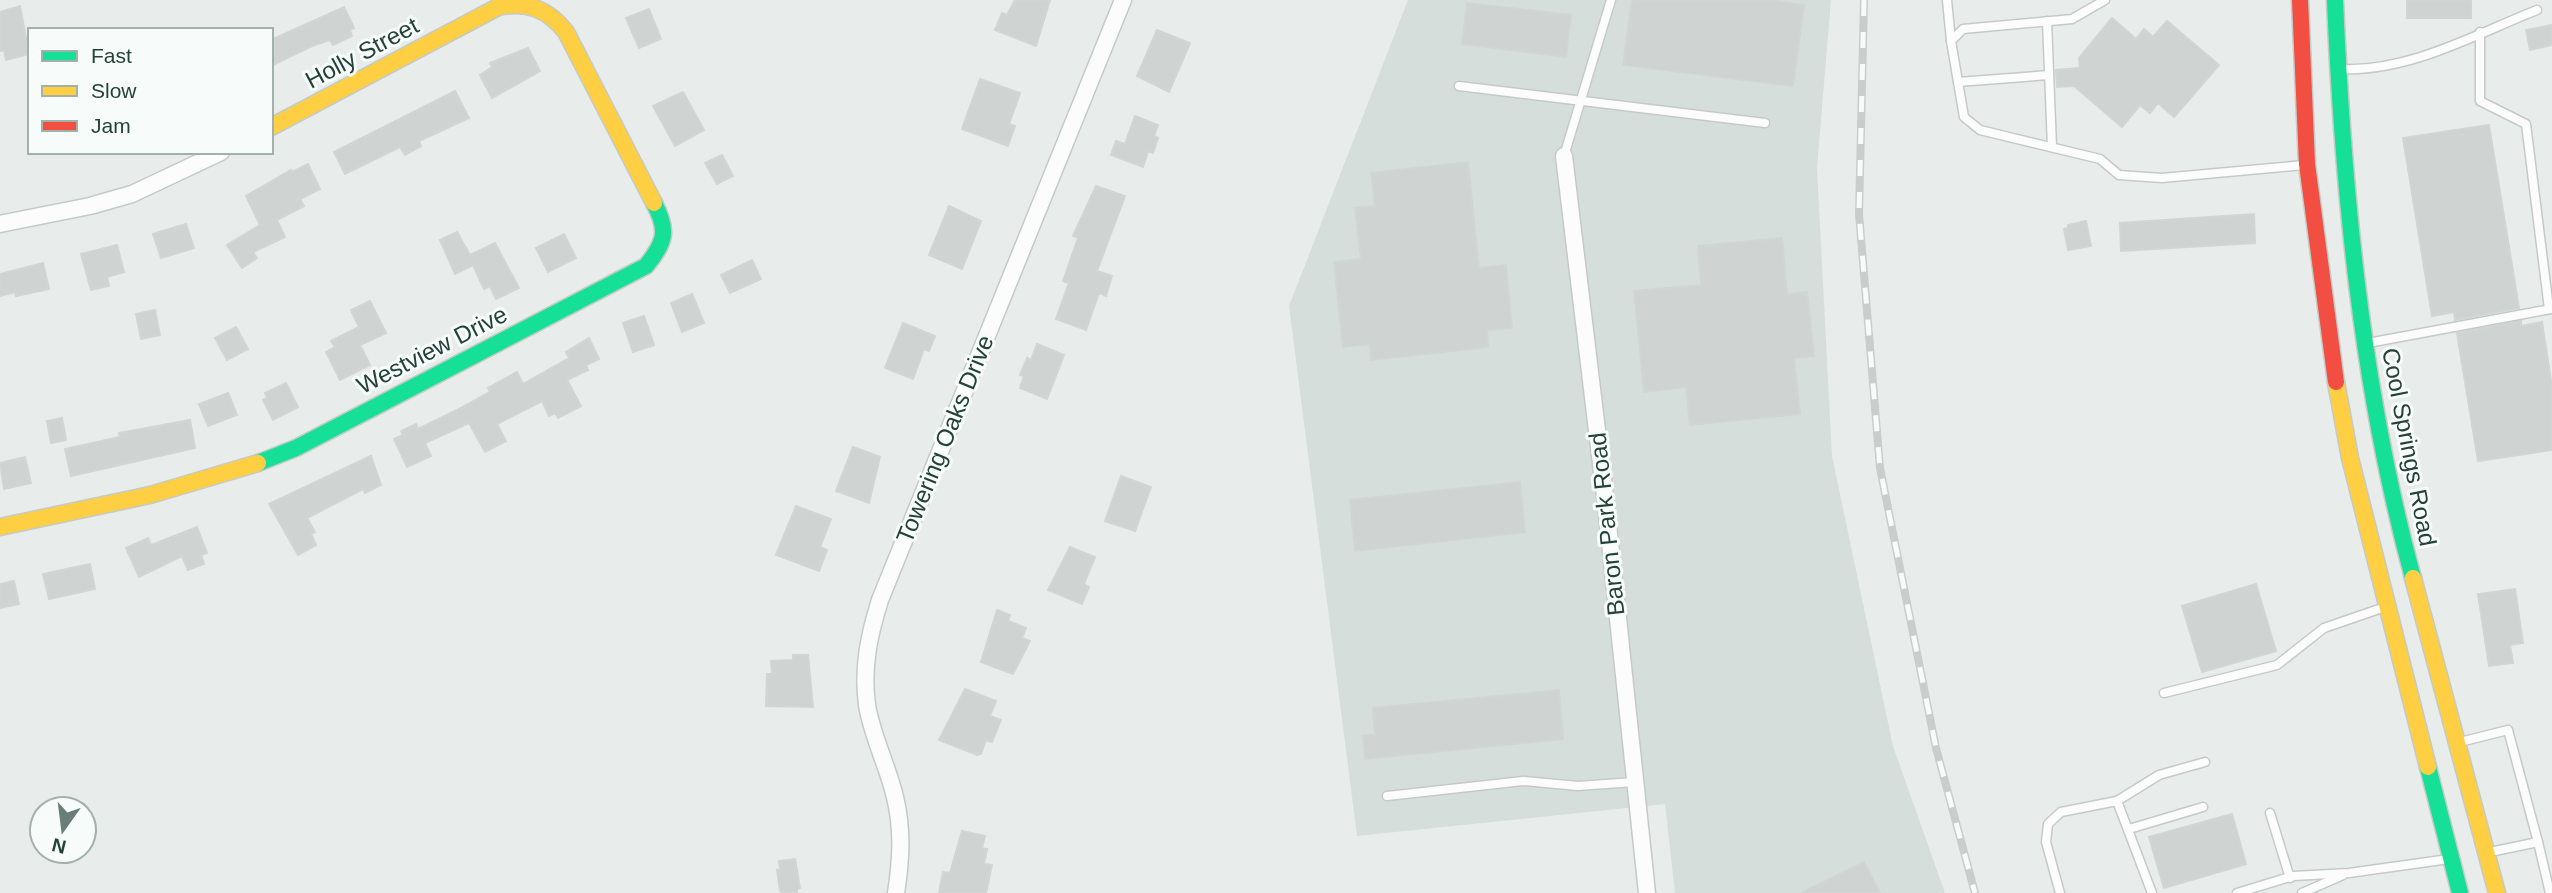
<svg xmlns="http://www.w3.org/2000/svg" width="2552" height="893" font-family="Helvetica,sans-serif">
	<rect width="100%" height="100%" fill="#e8edeb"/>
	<polygon fill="#d6dedb" points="1408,0 1831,0 1817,168 1832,456 1893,746 1945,893 1675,893 1665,804 1357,836 1289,306"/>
	<g fill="#cfd4d2" stroke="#d1d6d4" stroke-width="2">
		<polygon points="1015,0 1050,0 1036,46 995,30 1002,13 1007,15"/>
		<polygon points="1632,0 1769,0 1804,5 1793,86 1623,65"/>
		<rect x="2407" y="0" width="64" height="18"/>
		<polygon points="1467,3 1571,15 1566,57 1462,44"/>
		<polygon points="20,6 29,54 6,60 4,50 0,51 0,12"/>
		<polygon points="344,7 354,28 350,30 352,36 333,45 330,40 312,46 271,66 271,40"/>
		<polygon points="649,9 661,39 639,48 626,18"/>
		<polygon points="2112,18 2136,39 2144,29 2153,37 2167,21 2219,65 2174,117 2158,103 2150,113 2140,105 2122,127 2074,86 2057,87 2056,70 2080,68 2079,58"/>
		<polygon points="2552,25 2552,45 2530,50 2526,30"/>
		<polygon points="1157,30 1190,43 1169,92 1137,76"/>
		<polygon points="528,48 540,71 492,98 480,75 492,67 490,63"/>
		<polygon points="980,79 1020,93 1009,124 1015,126 1008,146 962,129"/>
		<polygon points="455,91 469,118 419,141 421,146 405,155 400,147 345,174 334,152"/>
		<polygon points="683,92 704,130 675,146 653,106"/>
		<polygon points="1135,116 1158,125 1154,136 1158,138 1153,153 1148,151 1143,167 1111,155 1116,141 1125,144"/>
		<polygon points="2489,125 2519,308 2455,320 2454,312 2432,316 2403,138"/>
		<polygon points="722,155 733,176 717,184 705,163"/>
		<polygon points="1468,162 1479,268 1506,265 1512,328 1487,330 1488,347 1371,360 1370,344 1343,347 1334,262 1361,259 1355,208 1375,206 1371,173"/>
		<polygon points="308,164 320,189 300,199 304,206 277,220 285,237 253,252 257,258 242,268 227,245 260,225 246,196 291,170 292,172"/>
		<polygon points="1096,186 1125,196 1097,271 1112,276 1106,296 1099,293 1086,330 1056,319 1069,283 1063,281 1078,238 1073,236"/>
		<polygon points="949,206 981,221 962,269 929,255"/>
		<polygon points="2254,214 2255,243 2121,251 2120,223"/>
		<polygon points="2086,221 2091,246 2068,250 2064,229 2068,228 2068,225"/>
		<polygon points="186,224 194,248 161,258 153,234"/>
		<polygon points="457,232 470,255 495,243 519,288 496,299 490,286 484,289 473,265 455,274 440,240"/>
		<polygon points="564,234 576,258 548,272 536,248"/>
		<polygon points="1782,238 1787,294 1807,292 1814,356 1794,358 1800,414 1690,425 1686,387 1644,392 1634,291 1701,285 1698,246"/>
		<polygon points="117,245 124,272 107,277 109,286 91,290 81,254"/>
		<polygon points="752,260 761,279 730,293 721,275"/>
		<polygon points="43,263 49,289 16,296 15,292 0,296 0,274"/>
		<polygon points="692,294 704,323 682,332 671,303"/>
		<polygon points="370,301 386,333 360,345 370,365 340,380 326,352 335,347 331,341 359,327 351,310"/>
		<polygon points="155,310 160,335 141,339 136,314"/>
		<polygon points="644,316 654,345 633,352 623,323"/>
		<polygon points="2521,321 2521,326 2542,322 2552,387 2552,450 2478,461 2457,333"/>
		<polygon points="903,323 935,336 929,351 924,349 913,379 885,368"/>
		<polygon points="236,327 248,349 227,360 215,338"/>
		<polygon points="589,338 599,359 586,365 588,370 567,380 581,406 558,418 555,413 549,416 542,401 497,424 506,441 485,452 469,423 425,443 431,456 407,467 394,439 403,435 401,431 416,424 418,429 461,408 490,392 488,388 517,372 523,384 569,358 566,352"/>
		<polygon points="1037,344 1064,355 1047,399 1020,388 1024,376 1020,375 1027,358 1031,360"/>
		<polygon points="286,383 298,407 273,420 263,400 267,398 265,393"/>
		<polygon points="228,393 237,415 208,426 199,404"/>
		<polygon points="62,418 66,440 51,443 47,421"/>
		<polygon points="190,420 195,448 71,476 65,449 120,437 119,433"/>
		<polygon points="853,447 880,457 869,503 836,491"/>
		<polygon points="371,456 381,485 365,493 363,489 307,518 315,532 311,534 316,545 298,555 269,504"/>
		<polygon points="25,457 31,483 4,489 0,463"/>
		<polygon points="1121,476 1151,487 1135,531 1105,521"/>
		<polygon points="1520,482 1525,532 1355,551 1350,500"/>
		<polygon points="796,506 831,519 820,547 827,550 819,571 776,555"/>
		<polygon points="197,527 207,553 201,555 204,564 188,570 182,556 139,577 126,548 148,538 151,545"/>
		<polygon points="1070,547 1095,557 1084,584 1089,587 1082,604 1048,590"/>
		<polygon points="90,564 95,589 49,599 43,574"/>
		<polygon points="14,581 19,604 0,608 0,584"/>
		<polygon points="2256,584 2276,651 2202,672 2182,606"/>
		<polygon points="2515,589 2523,643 2510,645 2513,663 2489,666 2478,594"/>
		<polygon points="997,610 1010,615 1008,621 1026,628 1022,638 1030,641 1013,674 981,662"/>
		<polygon points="793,655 808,655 813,707 766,706 767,674 772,674 771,661 793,660"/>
		<polygon points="965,689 996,701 990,716 1001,720 992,742 986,740 981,754 977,755 939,740"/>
		<polygon points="1559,690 1563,739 1365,759 1363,736 1375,735 1373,708"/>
		<polygon points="2232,814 2246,864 2164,888 2149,837"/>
		<polygon points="962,831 985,836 982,848 987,849 984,864 992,865 986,893 939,893 943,872 950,873"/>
		<polygon points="795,859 800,888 797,889 797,893 783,893 780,891 777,870 780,870 779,861"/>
		<polygon points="1864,862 1880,893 1801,893"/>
	</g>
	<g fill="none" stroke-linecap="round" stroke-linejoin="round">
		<g stroke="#c5cac8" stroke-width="11">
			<g id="lane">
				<polyline points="1947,0 1951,41"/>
				<polyline points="2105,0 2072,19 1963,29 1951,41 1964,117 1980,130 2100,159 2119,175 2162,178 2304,165"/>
				<polyline points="2047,21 2052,147"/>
				<polyline points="2480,32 2480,101 2526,124 2549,309"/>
				<path d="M2342,69C2409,72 2476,34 2537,10"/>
				<polyline points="1958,82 2049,75"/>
				<polyline points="1459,86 1765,123"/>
				<polyline points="1564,156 1611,0"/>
				<polyline points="2368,343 2551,309"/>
				<polyline points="2164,693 2277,665 2324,628 2385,607"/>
				<polyline points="2460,742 2508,730 2538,842"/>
				<polyline points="1387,796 1523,781 1578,786 1634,782"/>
				<polyline points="2117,801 2159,775 2205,762"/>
				<polyline points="2270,813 2290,878"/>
				<polyline points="2129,829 2203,807"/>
				<polyline points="2490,852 2538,842 2550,893"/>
				<polyline points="2060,893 2046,842 2048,824 2061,812 2117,801 2152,893"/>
				<polyline points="2237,893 2293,876 2349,873 2449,859"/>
				<polyline points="2302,893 2343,875"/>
			</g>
		</g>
		<g stroke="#c5cac8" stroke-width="19">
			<g id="street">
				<polyline points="1564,156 1606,505 1647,893"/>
				<polyline points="0,224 90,206 132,194 221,152"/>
				<path d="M896,893C901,861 903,830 895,797C888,767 872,736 867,705C862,668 869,635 880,600L1123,0"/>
			</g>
		</g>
		<g stroke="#c3cbc8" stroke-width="19">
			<g id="fast">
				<path d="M2335,0C2343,194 2362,390 2413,578"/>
				<path d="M258,463L296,448L646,266C665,243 669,231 654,203"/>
				<polyline points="2428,767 2460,893"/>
			</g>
		</g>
		<g stroke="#c3cbc8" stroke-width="19">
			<g id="slow">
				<path d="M271,127L498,7C527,1 548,9 566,32L654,203"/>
				<polyline points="2336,382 2350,458 2428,767"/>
				<polyline points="0,527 150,495 258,463"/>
				<polyline points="2413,578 2497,893"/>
			</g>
		</g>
		<g stroke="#c3cbc8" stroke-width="19">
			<polyline id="jam" points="2300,0 2307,164 2336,382"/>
		</g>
		<use href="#lane" stroke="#fcfcfc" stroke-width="8"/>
		<use href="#street" stroke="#fcfcfc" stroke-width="16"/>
		<use href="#fast" stroke="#16e098" stroke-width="16"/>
		<use href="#slow" stroke="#ffcf43" stroke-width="16"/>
		<use href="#jam" stroke="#f24e42" stroke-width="16"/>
		<g stroke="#c9cdcc" stroke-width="8">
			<polyline id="rail" points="1864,0 1859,214 1880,468 1936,748 1975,893"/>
		</g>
		<use href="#rail" stroke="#f7fbf9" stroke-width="5" stroke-dasharray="16" stroke-linecap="butt"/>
	</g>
	<g text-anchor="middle" stroke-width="6" stroke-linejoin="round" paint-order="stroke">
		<g font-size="24" fill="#24423a" stroke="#f7fbf9">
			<text transform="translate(362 53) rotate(-28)" y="8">Holly Street</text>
			<text transform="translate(432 350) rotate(-27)" y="8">Westview Drive</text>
			<text transform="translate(945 439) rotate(-68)" y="8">Towering Oaks Drive</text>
			<text transform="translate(2409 447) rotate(79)" y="8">Cool Springs Road</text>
			<text transform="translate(1607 524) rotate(-96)" y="8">Baron Park Road</text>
		</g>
	</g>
	<rect x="28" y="28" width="245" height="126" fill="#f7fbf9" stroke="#a3b1ad" stroke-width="2"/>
	<rect x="42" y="51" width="35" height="10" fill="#16e098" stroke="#a3b1ad" stroke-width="2"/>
	<text x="91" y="63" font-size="21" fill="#24423a">Fast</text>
	<rect x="42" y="86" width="35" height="10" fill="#ffcf43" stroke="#a3b1ad" stroke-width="2"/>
	<text x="91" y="98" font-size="21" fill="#24423a">Slow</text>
	<rect x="42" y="121" width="35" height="10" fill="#f24e42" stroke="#a3b1ad" stroke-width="2"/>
	<text x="91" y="133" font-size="21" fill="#24423a">Jam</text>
	<g transform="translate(63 830) rotate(194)"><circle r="33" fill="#f7fbf9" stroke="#a3b1ad" stroke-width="2"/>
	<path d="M0-5L12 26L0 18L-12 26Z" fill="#697e78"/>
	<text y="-10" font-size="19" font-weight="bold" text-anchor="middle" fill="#24423a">N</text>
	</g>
</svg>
